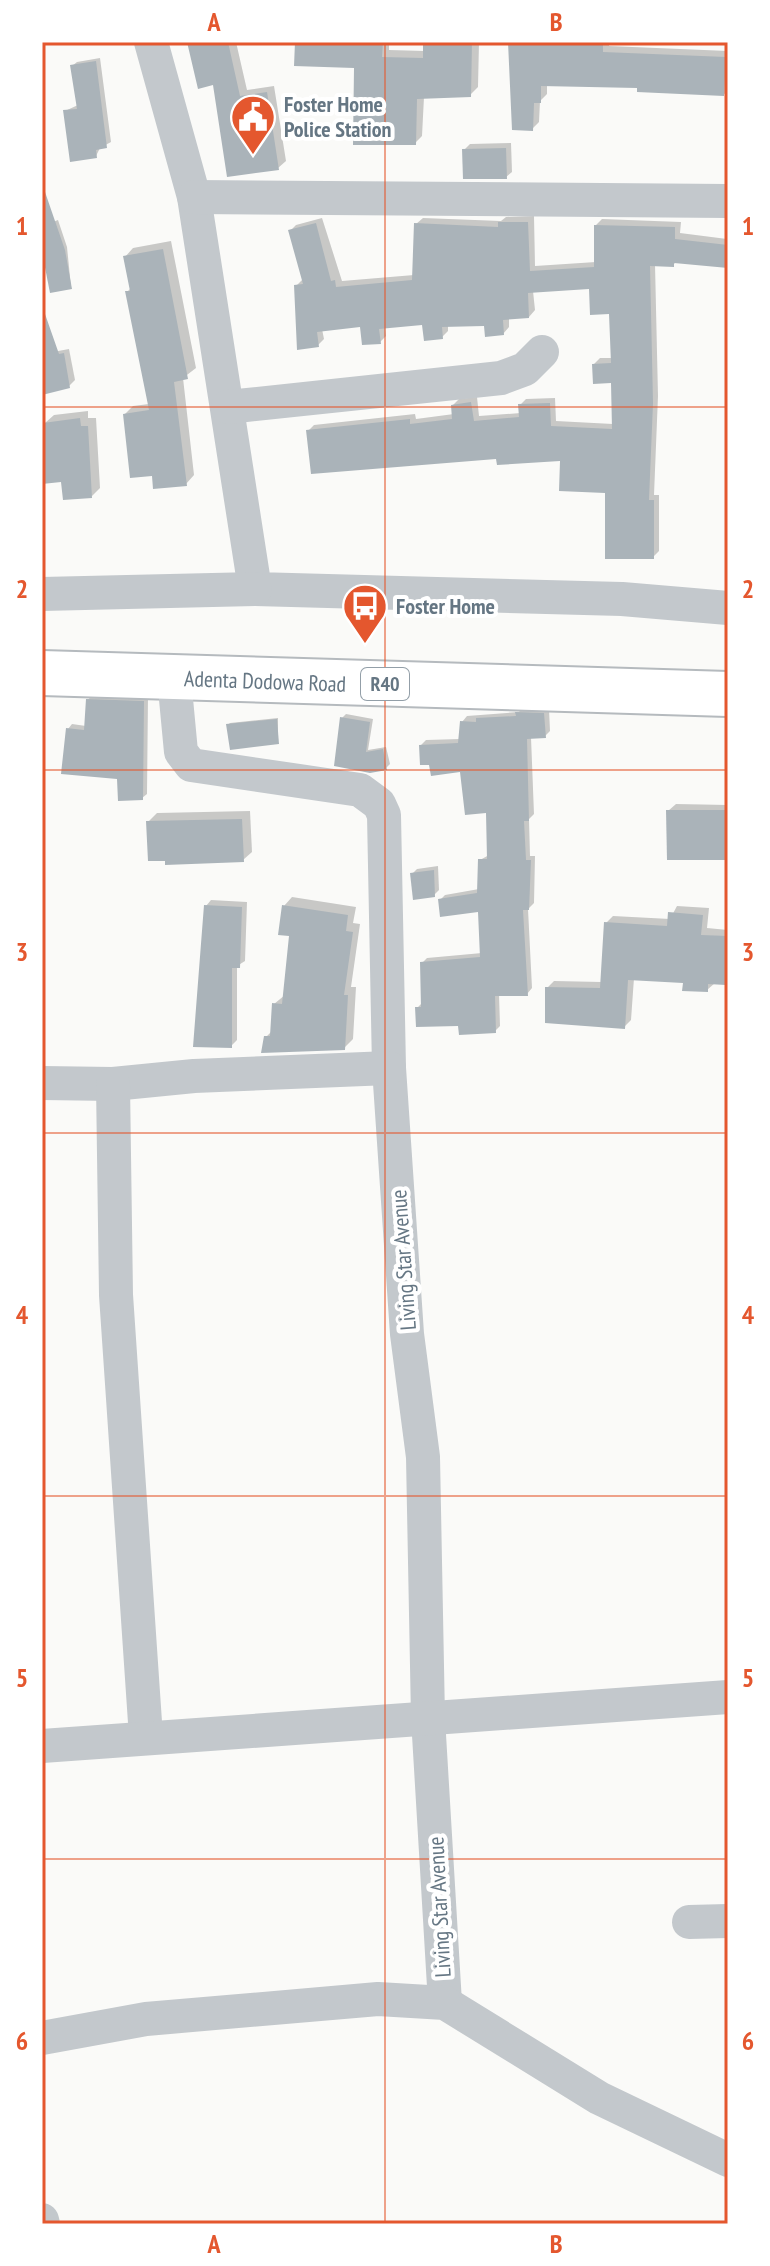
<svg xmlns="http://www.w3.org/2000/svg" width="770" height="2266" font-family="'PT Sans Narrow',sans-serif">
	<rect width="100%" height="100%" fill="#fafaf8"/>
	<g fill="#0003">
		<polygon points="189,42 236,42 247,90 274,86 286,161 278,168 215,83"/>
		<polygon points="297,42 389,42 389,50 425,51 425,42 479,42 478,87 470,95 424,97 422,136 415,143 356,67"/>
		<polygon points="510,42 609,42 609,46 728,51 728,94 639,90 640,86 547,84 547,94 540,101 539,122 532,129"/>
		<polygon points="100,58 111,142 100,148 96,156 65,111 78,105 72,66 77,62"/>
		<polygon points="511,143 512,172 506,177 464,150 470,144"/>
		<polygon points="534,216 535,266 596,262 596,225 602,219 681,222 680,233 727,239 728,234 728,266 677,261 673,265 655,264 658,396 654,495 659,495 659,551 653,557 607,491 562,459 498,457 308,431 314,425 415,414 416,419 454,414 453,405 459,399 477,397 479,416 521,413 520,405 526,399 555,398 556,421 613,424 613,381 594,364 600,358 613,358 611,312 591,287 533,291 535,310 529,317 509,318 509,327 503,334 486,324 448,325 448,331 442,337 424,323 385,327 386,336 380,342 362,324 322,329 324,339 318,345 296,286 303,279 290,231 296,225 322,218 342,281 414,275 416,224 423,218 501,221 506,217"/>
		<polygon points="58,220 67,247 71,287 42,241 42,226"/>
		<polygon points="171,241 196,368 183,378 194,475 186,484 153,474 125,414 133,406 149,404 127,292 131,288 125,257 133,248"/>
		<polygon points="69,349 75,380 69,386 42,392 42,354"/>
		<polygon points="88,411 88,418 96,418 100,488 92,496 63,480 42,482 45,423 54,415"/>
		<polygon points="92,695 148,697 147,794 142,798 68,729 72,724 86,726 88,700"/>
		<polygon points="522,708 549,709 550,731 545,736 531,737 534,814 529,819 530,856 535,856 534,903 528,909 532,988 527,994 499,994 500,1026 495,1031 460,1024 417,1008 423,1002 422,963 427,958 482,953 480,909 440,900 445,895 479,889 480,860 489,855 488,811 462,770 431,763 421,745 426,740 460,739 462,722 467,716 519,712"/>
		<polygon points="346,714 373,719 368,750 386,747 390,764 386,768 336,764 342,718"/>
		<polygon points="278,718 278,742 228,725 230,723"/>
		<polygon points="676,804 728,805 728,858 668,811"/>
		<polygon points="250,811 252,852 243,860 148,822 157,813"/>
		<polygon points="438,866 439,890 434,895 412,874 417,869"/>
		<polygon points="292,897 356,907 353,923 360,924 351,987 356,987 353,1039 344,1048 266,1037 273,1030 274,1004 285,995 291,934 284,906"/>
		<polygon points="211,900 247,902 245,961 237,966 237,1040 231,1046 206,906"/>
		<polygon points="677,906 709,908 707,928 728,930 725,983 715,983 707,990 685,981 634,978 631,1020 624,1027 547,988 554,981 602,982 606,923 613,916 670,919"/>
	</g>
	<g fill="#aab3b9">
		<polygon points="187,42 228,42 240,96 267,92 279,170 227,177 213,85 198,89"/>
		<polygon points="295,42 383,42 382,57 423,58 423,42 472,42 471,97 417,99 416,145 353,145 354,68 294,66"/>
		<polygon points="508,42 603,42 603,52 726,57 724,96 637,92 637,88 541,86 541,103 534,103 533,131 512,130"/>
		<polygon points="96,61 107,148 96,150 97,158 70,162 63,110 77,109 70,65"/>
		<polygon points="506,148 507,179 463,179 462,149"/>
		<polygon points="45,192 65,250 72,289 50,293 42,252 42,193"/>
		<polygon points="498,222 528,222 530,271 594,267 594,225 675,227 675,239 728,245 728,268 674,263 674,267 650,266 653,403 649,500 654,500 654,559 605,559 605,493 559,491 560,461 497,465 496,459 311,474 306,430 410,419 410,424 452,419 451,405 471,402 474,421 519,417 518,404 550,403 551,426 612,429 611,383 593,384 592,364 611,363 609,314 590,315 589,289 528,293 529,318 503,320 504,335 485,337 484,326 442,327 443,339 424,341 422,325 379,329 381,344 362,345 360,327 317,332 319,347 297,350 294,285 303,284 288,230 316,223 331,281 335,280 336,287 412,280 414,223 498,227"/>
		<polygon points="163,249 188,379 174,382 187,486 153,489 152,476 130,478 123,414 149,410 125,291 130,291 123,256"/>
		<polygon points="42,314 45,314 59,354 64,353 70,388 42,395"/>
		<polygon points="80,418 81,426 88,426 92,498 63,500 61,482 42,484 43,423"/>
		<polygon points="86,699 144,701 143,800 118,801 117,779 61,774 66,728 84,730"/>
		<polygon points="515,712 544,713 546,738 527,739 529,821 524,821 526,860 531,860 529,910 523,910 528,996 495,996 496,1033 459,1035 458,1026 416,1027 415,1007 421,1007 420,962 480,957 478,912 440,917 438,899 477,893 478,859 487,859 486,813 465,815 460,772 431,776 429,765 420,765 419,745 458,743 460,721 476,722 476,718 516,716"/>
		<polygon points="340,717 370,722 366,752 383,749 387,770 370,773 334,766"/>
		<polygon points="277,719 279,744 230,750 226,724"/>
		<polygon points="666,810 728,810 728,860 667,860"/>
		<polygon points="242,819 244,862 165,865 165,861 148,861 146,821"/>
		<polygon points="434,870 435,897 413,900 410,873"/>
		<polygon points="204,905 242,907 240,968 232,968 232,1048 193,1047"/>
		<polygon points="282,905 348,915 346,931 353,932 344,995 348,995 345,1050 261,1053 264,1036 270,1036 272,1003 282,1004 289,936 278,935"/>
		<polygon points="668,912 703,915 701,935 728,936 726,985 708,984 708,992 682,991 683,983 628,980 625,1029 545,1023 545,987 600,988 604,922 667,926"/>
	</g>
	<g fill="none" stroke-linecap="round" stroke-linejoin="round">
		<g stroke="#b5babe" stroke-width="48">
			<polyline id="major" points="42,673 728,694"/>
		</g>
		<g stroke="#c3c8cc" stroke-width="34">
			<polyline points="151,42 194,197 255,589 622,599 728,608"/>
			<polyline points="194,197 728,201"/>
			<polyline points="228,407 501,378 525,369 542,352"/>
			<polyline points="42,594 255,589"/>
			<polyline points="174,678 181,752 191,765 360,790 379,804 384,815 389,1068 407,1334 423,1457 428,1718 445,2003"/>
			<polyline points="42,1083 113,1084 194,1076 389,1068"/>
			<polyline points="113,1084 116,1295 146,1737"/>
			<polyline points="42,1746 728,1697"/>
			<polyline points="689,1922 728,1921"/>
			<polyline points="42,2038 146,2019 378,1999 445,2003 599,2098 728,2160"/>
			<polyline points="42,2220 43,2224"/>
		</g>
		<use href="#major" stroke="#fff" stroke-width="44"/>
	</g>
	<path fill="none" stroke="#e4572e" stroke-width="2" stroke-opacity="0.55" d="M385,42V2224M42,407H728M42,770H728M42,1133H728M42,1496H728M42,1859H728"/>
	<defs>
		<g id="civic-pin" transform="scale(2.3)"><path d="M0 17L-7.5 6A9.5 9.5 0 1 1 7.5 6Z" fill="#e4572e" stroke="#fff"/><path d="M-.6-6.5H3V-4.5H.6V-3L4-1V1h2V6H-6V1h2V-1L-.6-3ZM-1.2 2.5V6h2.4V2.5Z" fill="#fff"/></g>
		<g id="bus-pin" transform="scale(2.3)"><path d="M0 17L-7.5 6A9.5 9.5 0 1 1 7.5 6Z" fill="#e4572e" stroke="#fff"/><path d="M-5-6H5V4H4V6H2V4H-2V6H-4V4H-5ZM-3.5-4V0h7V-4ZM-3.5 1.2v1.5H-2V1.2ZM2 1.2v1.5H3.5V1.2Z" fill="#fff"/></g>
	</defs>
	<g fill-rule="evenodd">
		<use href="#civic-pin" x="253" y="117"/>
		<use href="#bus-pin" x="365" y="606"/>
	</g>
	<g text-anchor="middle" stroke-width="8" stroke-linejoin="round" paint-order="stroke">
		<rect fill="#fff" stroke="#939fa8" stroke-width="2" x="361" y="668" width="48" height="32" rx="6"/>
		<g font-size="20" font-weight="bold" fill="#657683">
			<text x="385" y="691">R40</text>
		</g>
		<g font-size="22" font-weight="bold" fill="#657683" stroke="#fff" text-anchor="start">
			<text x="284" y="112">Foster Home<tspan x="284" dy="25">Police Station</tspan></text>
			<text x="396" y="614">Foster Home</text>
		</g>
		<g font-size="22" fill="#657683" stroke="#fff">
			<text transform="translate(265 681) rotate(2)" y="8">Adenta Dodowa Road</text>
			<text transform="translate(403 1260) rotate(-94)" y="8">Living Star Avenue</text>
			<text transform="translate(439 1907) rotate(-93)" y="8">Living Star Avenue</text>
		</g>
	</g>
	<rect width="770" height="2266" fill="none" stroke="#ffffff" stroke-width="88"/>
	<rect x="44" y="44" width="682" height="2178" fill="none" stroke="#e4572e" stroke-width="3"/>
	<g font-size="26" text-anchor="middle" font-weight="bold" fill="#e4572e">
		<text x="214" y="31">A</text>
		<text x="556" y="31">B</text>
		<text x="22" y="235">1</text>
		<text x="748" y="235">1</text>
		<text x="22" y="598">2</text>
		<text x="748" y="598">2</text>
		<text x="22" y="961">3</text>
		<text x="748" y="961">3</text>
		<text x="22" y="1324">4</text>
		<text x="748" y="1324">4</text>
		<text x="22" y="1687">5</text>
		<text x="748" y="1687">5</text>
		<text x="22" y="2050">6</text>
		<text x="748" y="2050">6</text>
		<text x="214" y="2253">A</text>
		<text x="556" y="2253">B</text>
	</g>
</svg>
